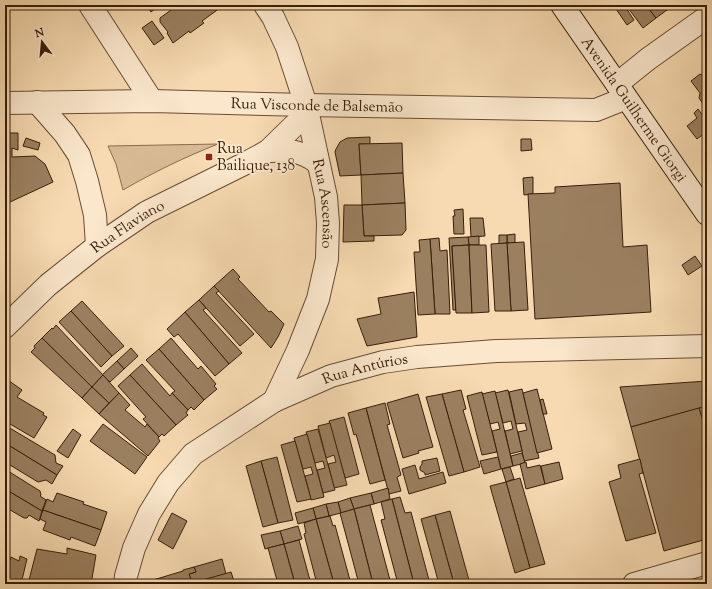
<svg xmlns="http://www.w3.org/2000/svg" width="712" height="589" font-family="'Sorts Mill Goudy',serif">
	<rect width="100%" height="100%" fill="#f7dab1"/>
	<filter id="stains"><feTurbulence type="fractalNoise" baseFrequency=".005" numOctaves="4"/><feColorMatrix values="0 0 0 0 .2 0 0 0 0 .09 0 0 0 0 .02 0 0 0 .5 -.17"/></filter>
	<radialGradient id="worn" r=".72"><stop offset=".6" stop-color="#630" stop-opacity="0"/><stop offset="1" stop-color="#630" stop-opacity=".3"/></radialGradient>
	<path fill="#d7ba94" stroke="#886c4e" d="M218,144C185,157 154,172 123,190L116,164L108,146Z"/>
	<g fill="#9b8060" stroke="#381e09">
		<polygon points="147,5 160,5 151,12"/>
		<polygon points="178,5 218,5 220,8 202,21 204,23 190,33 189,31 173,43 167,33 168,32 160,22 160,18"/>
		<polygon points="622,5 624,5 634,20 627,25 616,9"/>
		<polygon points="626,5 646,5 656,18 643,28"/>
		<polygon points="646,5 663,5 667,10 656,18"/>
		<polygon points="663,5 674,5 667,10"/>
		<polygon points="152,21 164,38 154,45 142,28"/>
		<polygon points="700,74 707,78 707,110 699,98 700,93 691,81"/>
		<polygon points="698,109 707,121 707,136 705,133 697,139 687,126 697,118 694,113"/>
		<polygon points="5,133 18,133 18,150 12,148 12,157 35,156 45,164 53,182 8,203 5,193"/>
		<polygon points="370,137 370,144 359,144 361,175 340,176 335,152 336,149 340,142 347,138"/>
		<polygon points="26,138 40,143 38,150 23,146"/>
		<polygon points="521,139 531,139 532,150 521,151"/>
		<polygon points="402,143 403,173 361,175 359,144"/>
		<polygon points="403,173 405,203 362,205 361,175"/>
		<polygon points="533,177 533,194 524,195 523,178"/>
		<polygon points="620,183 623,247 647,245 651,312 535,319 528,194 555,193 555,187"/>
		<polygon points="405,203 406,230 402,235 364,236 362,205"/>
		<polygon points="344,205 362,205 364,236 374,236 374,241 343,242"/>
		<polygon points="463,209 464,234 454,234 453,216 455,216 454,210"/>
		<polygon points="470,218 483,218 485,236 471,237"/>
		<polygon points="515,234 515,243 507,243 507,235"/>
		<polygon points="499,235 507,235 507,243 499,244"/>
		<polygon points="479,236 479,245 469,245 468,237"/>
		<polygon points="468,237 469,245 452,246 456,310 453,310 449,238"/>
		<polygon points="439,238 440,251 447,250 450,314 435,314 430,239"/>
		<polygon points="430,239 435,314 418,315 414,252 420,252 419,240"/>
		<polygon points="524,242 528,310 511,311 507,243"/>
		<polygon points="507,243 511,311 495,311 491,244"/>
		<polygon points="469,245 472,313 456,313 452,246"/>
		<polygon points="469,245 486,245 489,312 472,313"/>
		<polygon points="695,256 702,266 688,275 682,265"/>
		<polygon points="233,269 240,277 238,279 269,312 271,311 284,324 278,337 271,348 214,286"/>
		<polygon points="214,286 219,291 216,293 254,334 240,346 199,300"/>
		<polygon points="414,292 417,337 367,346 357,319 381,314 378,298"/>
		<polygon points="199,300 206,308 203,310 242,353 229,364 185,312"/>
		<polygon points="82,301 124,346 112,356 71,311"/>
		<polygon points="71,311 112,356 101,367 59,322"/>
		<polygon points="185,312 229,364 215,376 178,334 174,337 167,329"/>
		<polygon points="56,325 103,375 92,387 42,338 52,328 53,329"/>
		<polygon points="42,338 92,387 82,398 31,352 35,348 34,346"/>
		<polygon points="171,338 198,369 201,366 216,384 214,386 217,389 204,400 159,349"/>
		<polygon points="131,348 138,356 124,369 117,361"/>
		<polygon points="159,349 204,400 194,410 191,407 188,410 172,393 175,391 146,360"/>
		<polygon points="117,361 124,369 110,382 102,375"/>
		<polygon points="142,364 170,396 172,393 188,410 186,413 188,415 176,425 130,375"/>
		<polygon points="103,375 119,393 109,403 92,387"/>
		<polygon points="130,375 176,425 164,436 162,434 159,437 143,419 146,417 118,386"/>
		<polygon points="5,378 22,390 17,397 44,413 43,415 47,417 34,438 5,421"/>
		<polygon points="707,381 707,406 631,427 620,387"/>
		<polygon points="92,387 109,403 99,414 82,398"/>
		<polygon points="522,389 539,458 524,461 518,432 527,430 525,423 516,424 509,392"/>
		<polygon points="537,389 552,449 537,453 523,393"/>
		<polygon points="461,390 466,409 463,410 480,467 464,472 442,394"/>
		<polygon points="508,390 522,451 510,454 505,431 513,429 511,421 503,423 495,393"/>
		<polygon points="495,391 513,466 501,469 492,431 500,429 498,422 490,424 482,394"/>
		<polygon points="482,392 497,452 482,455 467,396"/>
		<polygon points="119,393 130,405 125,410 145,427 147,424 159,437 158,438 160,441 148,456 99,414"/>
		<polygon points="418,394 433,447 418,451 419,453 403,458 387,403"/>
		<polygon points="442,394 464,472 449,476 426,397"/>
		<polygon points="543,399 547,414 543,414 540,400"/>
		<polygon points="385,403 390,424 387,425 401,475 397,477 401,491 389,494 366,408"/>
		<polygon points="707,406 707,435 699,408"/>
		<polygon points="366,408 385,480 370,484 356,434 354,435 348,413"/>
		<polygon points="699,408 707,435 707,539 664,551 631,427"/>
		<polygon points="344,417 359,474 345,478 329,421"/>
		<polygon points="330,423 347,485 334,488 328,464 336,462 334,455 326,458 318,426"/>
		<polygon points="103,424 147,457 135,474 90,441"/>
		<polygon points="5,427 8,427 55,455 56,463 63,466 57,475 5,443"/>
		<polygon points="73,429 81,435 68,458 57,451"/>
		<polygon points="318,429 335,490 323,493 317,470 325,468 323,461 315,463 306,432"/>
		<polygon points="307,434 324,497 311,500 305,476 313,474 311,467 303,469 294,438"/>
		<polygon points="295,441 311,499 297,502 281,445"/>
		<polygon points="5,443 57,475 52,484 46,480 38,482 5,462"/>
		<polygon points="522,453 525,463 513,466 511,456"/>
		<polygon points="277,457 293,520 278,523 261,461"/>
		<polygon points="498,457 501,469 484,474 480,461"/>
		<polygon points="437,458 440,471 425,475 425,473 420,470 420,467 422,464 422,461"/>
		<polygon points="640,459 643,473 639,474 656,533 626,541 609,482 621,478 618,465"/>
		<polygon points="261,461 278,523 263,527 246,466"/>
		<polygon points="526,462 527,468 540,465 545,484 526,489 520,464"/>
		<polygon points="559,462 563,479 545,484 541,466"/>
		<polygon points="415,465 419,479 443,472 446,483 409,494 402,469"/>
		<polygon points="510,467 514,479 506,482 502,469"/>
		<polygon points="8,471 40,491 41,495 40,496 46,500 42,511 5,489 5,472"/>
		<polygon points="520,478 545,564 530,568 506,482"/>
		<polygon points="506,482 530,568 515,573 490,486"/>
		<polygon points="388,488 390,499 374,504 371,493"/>
		<polygon points="5,489 42,511 39,521 29,515 27,518 24,518 5,507"/>
		<polygon points="57,493 84,502 83,504 107,512 101,530 43,510 47,499 53,502"/>
		<polygon points="371,493 374,504 354,509 350,498"/>
		<polygon points="400,497 405,513 411,512 430,584 414,584 392,499"/>
		<polygon points="350,498 354,509 341,513 338,502"/>
		<polygon points="392,499 414,584 398,584 381,520 385,519 381,502"/>
		<polygon points="338,502 341,513 329,516 326,504"/>
		<polygon points="326,504 329,516 316,519 313,508"/>
		<polygon points="370,505 391,584 373,584 354,509"/>
		<polygon points="313,508 316,519 298,524 295,513"/>
		<polygon points="354,509 373,584 359,584 340,513"/>
		<polygon points="43,510 101,530 95,546 71,537 70,540 43,530 46,522 40,519"/>
		<polygon points="450,511 470,584 454,584 435,515"/>
		<polygon points="172,513 187,521 173,549 158,540"/>
		<polygon points="435,515 454,584 439,584 421,519"/>
		<polygon points="330,516 333,526 335,525 351,584 334,584 316,519"/>
		<polygon points="316,519 334,584 317,584 304,534 306,533 304,523"/>
		<polygon points="298,526 302,539 284,544 280,531"/>
		<polygon points="280,531 284,544 265,549 261,535"/>
		<polygon points="299,540 311,584 295,584 284,544"/>
		<polygon points="284,544 295,584 278,584 268,548"/>
		<polygon points="67,548 96,555 91,584 28,584 37,549 67,554"/>
		<polygon points="20,556 27,559 21,584 5,584 5,573 11,557 19,561"/>
		<polygon points="222,559 226,574 192,583 189,574 196,572 194,567"/>
		<polygon points="194,567 196,572 189,574 192,583 189,584 143,584 143,583 183,571 183,570"/>
		<polygon points="231,572 235,584 192,584 192,583"/>
	</g>
	<g fill="none" stroke-linecap="round" stroke-linejoin="round">
		<g stroke="#684d33" stroke-width="24">
			<g id="street">
				<polyline points="90,5 152,101"/>
				<path id="s1" d="M265,5L273,17L287,47L306,105L326,197L328,223L327,259L318,299L298,350L274,401"/>
				<polyline points="617,84 648,59 707,17"/>
				<polyline points="37,102 65,134 79,155 87,181 95,215 97,246"/>
				<path id="s2" d="M5,103L152,101L306,105L596,110L626,98"/>
				<path d="M268,151C288,150 301,150 318,163"/>
				<path id="s3" d="M5,327L48,285L97,246L147,212L248,162L268,151L308,112"/>
				<path id="s4" d="M125,584L126,576L134,548L149,514L168,483L193,454L274,401L331,376L383,362L417,357L496,351L707,346"/>
				<polyline points="634,584 707,563"/>
			</g>
		</g>
		<g stroke="#381e09" stroke-width="24">
			<g id="secondary">
				<path id="s5" d="M562,5L707,214"/>
			</g>
		</g>
		<use href="#street" stroke="#fae7cc" stroke-width="22"/>
		<use href="#secondary" stroke="#fae7cc" stroke-width="22"/>
	</g>
	<rect fill="#8f2418" stroke="#fae7cc" stroke-width="1.5" x="205" y="153" width="8" height="8" rx="2"/>
	<g text-anchor="middle" stroke-width="3.5" stroke-linejoin="round" paint-order="stroke">
		<g font-size="15" fill="#381e09" stroke="#fae7cc">
			<text dy="5" stroke="none"><textPath href="#s2" startOffset="312">Rua Visconde de Balsemão</textPath></text>
			<text dy="5" stroke="none"><textPath href="#s5" startOffset="127">Avenida Guilherme Giorgi</textPath></text>
			<text dy="5" stroke="none"><textPath href="#s1" startOffset="209">Rua Ascensão</textPath></text>
			<text dy="5" stroke="none"><textPath href="#s3" startOffset="159">Rua Flaviano</textPath></text>
			<text dy="5" stroke="none"><textPath href="#s4" startOffset="343">Rua Antúrios</textPath></text>
		</g>
		<g font-size="15" fill="#381e09" stroke="#fae7cc" text-anchor="start">
			<text x="217" y="153">Rua<tspan x="217" dy="17">Bailique, 138</tspan></text>
		</g>
	</g>
	<rect width="712" height="589" fill="none" stroke="#f7dab1" stroke-width="20"/>
	<rect x="6" y="6" width="700" height="577" fill="none" stroke="#381e09" stroke-width="2"/>
	<rect x="10" y="10" width="692" height="569" fill="none" stroke="#381e09"/>
	<g transform="translate(42 42) rotate(344)" stroke="#fae7cc" stroke-width="3" paint-order="stroke">
	<path d="M0-3L7 15L0 10L-7 15Z" fill="#381e09"/>
	<text y="-6" font-size="11" font-weight="bold" text-anchor="middle" fill="#381e09">N</text>
	</g>
	<rect width="100%" height="100%" filter="url(#stains)"/>
	<rect width="100%" height="100%" fill="url(#worn)"/>
</svg>
